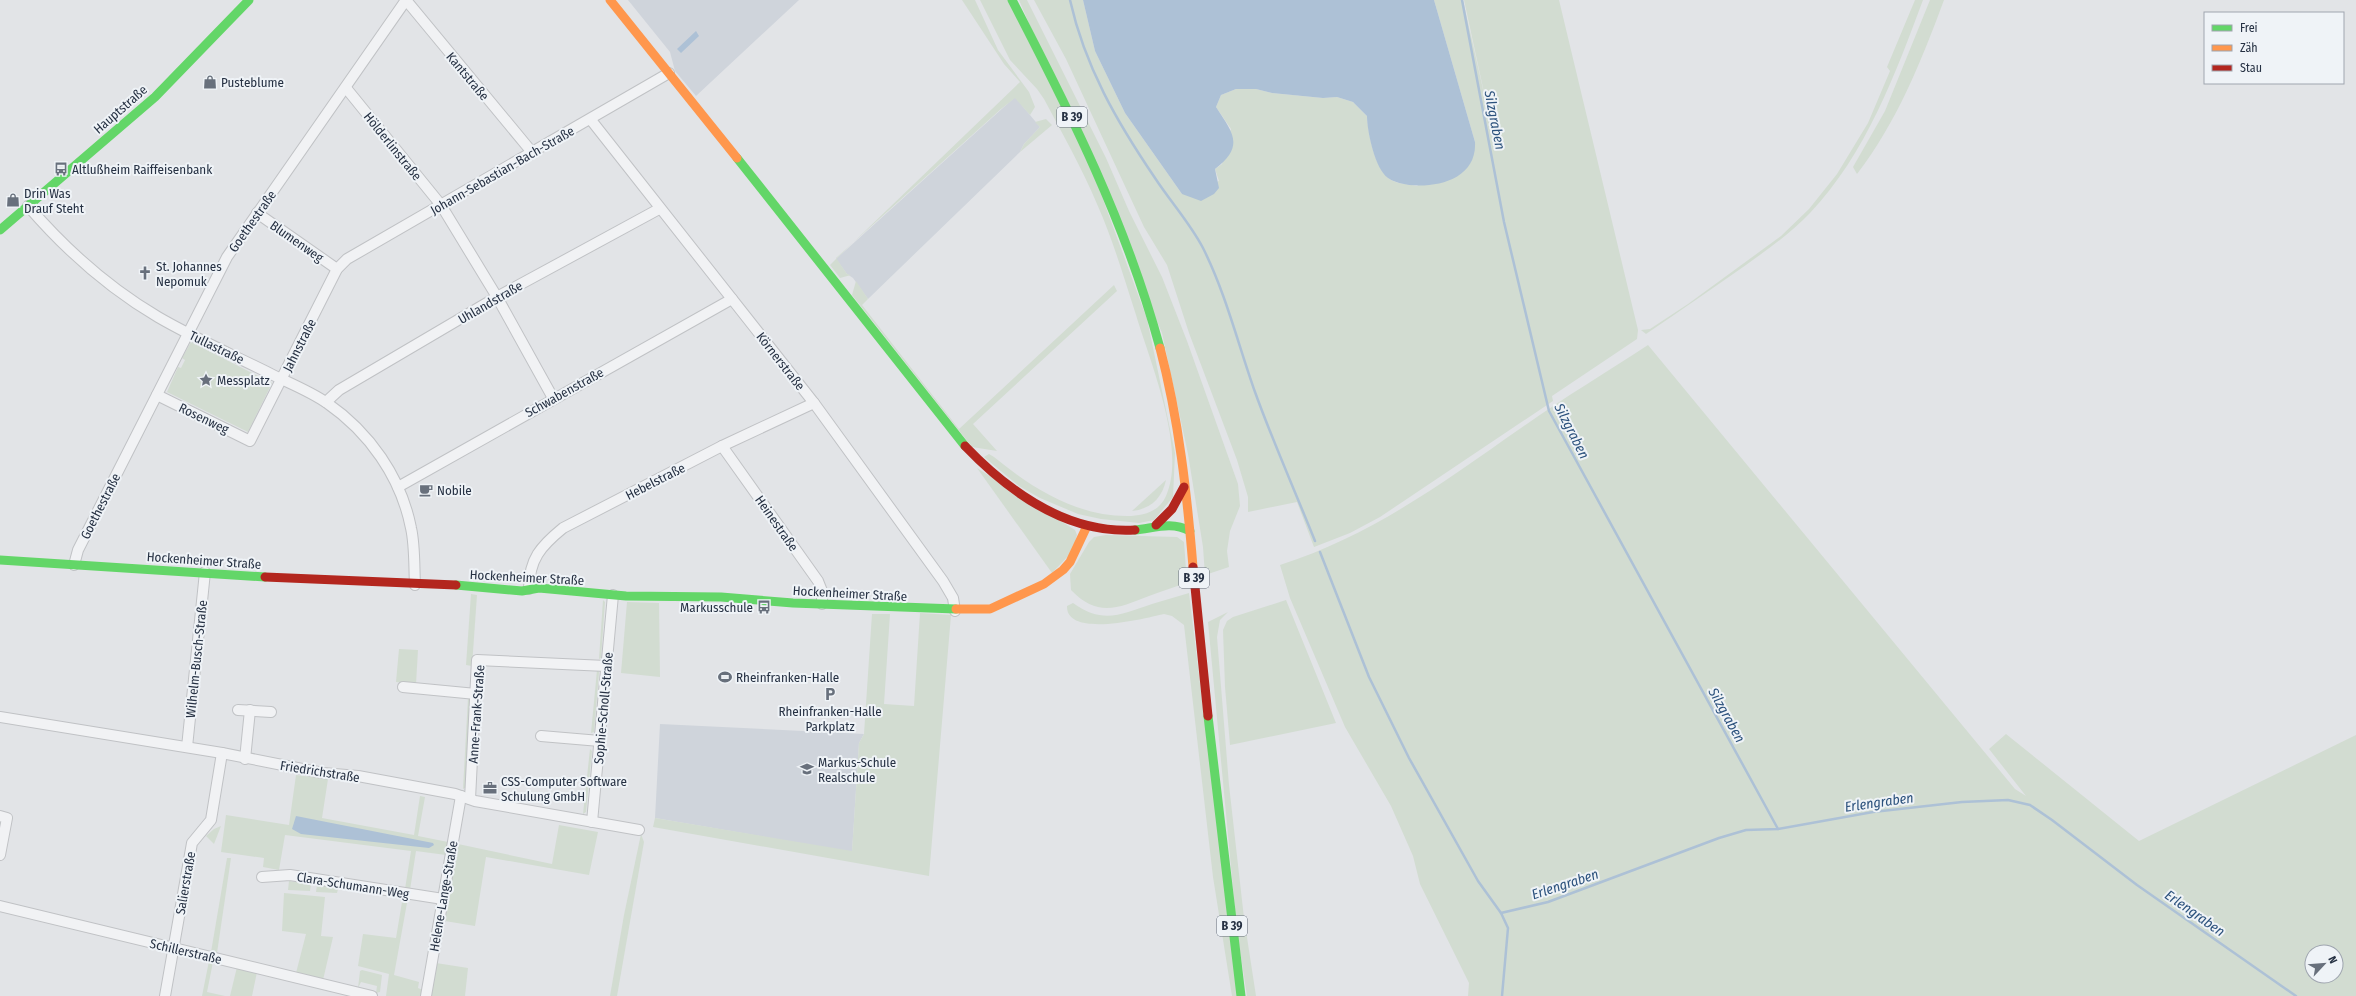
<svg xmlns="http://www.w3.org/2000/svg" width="2356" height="996" font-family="'Fira Sans Condensed',sans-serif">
	<rect width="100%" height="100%" fill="#e2e4e7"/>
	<g fill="#cfd4db">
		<polygon points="628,0 799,0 696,96 675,71 670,52"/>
		<polygon points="1015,97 1040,127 1024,144 1020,152 868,299 853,278 847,274 836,259"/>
		<polygon points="660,724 864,734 859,743 852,852 655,818"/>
	</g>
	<g fill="#d2dcd1" fill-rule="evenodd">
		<polygon points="962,0 975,0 998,50 1029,92 1035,107 1030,115 1015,98 1001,109 836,258 847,274 851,275 840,278 830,265 836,259 1020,82 1004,64"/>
		<path d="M980,0H1008L1087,156L1147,319L1175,453L1173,497L1154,520L1139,523L1101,519L1078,514L1040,498L1019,486L984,457L989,454L994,457C1032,488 1076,516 1127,516C1143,516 1159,512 1166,496C1187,449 1150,362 1136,315C1124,278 1113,240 1097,204C1082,168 1062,133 1044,99L1037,89L1010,60Z"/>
		<polygon points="1019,0 1027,0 1106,158 1129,211 1162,277 1187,341 1238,484 1240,506 1230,531 1227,551 1229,567 1205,575 1203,547 1188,454 1162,333"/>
		<path d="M1034,0H1083L1095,51L1125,113L1182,194L1219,181L1215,169L1222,164L1231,129L1216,107L1221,95L1236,89H1256L1272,93L1323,98L1337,97L1353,102L1367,116C1368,133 1374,164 1387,177C1394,184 1408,184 1417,186L1475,142L1434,0H1463L1491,125L1492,138L1491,125L1464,0H1559L1638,330L1637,339L1552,396L1553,401L1380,517L1350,533L1314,547L1297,502L1248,512V497L1237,460L1189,333L1167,265L1144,227L1066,59Z"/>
		<path d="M1915,0H1923C1895,75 1866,154 1810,213C1791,233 1768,249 1746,265C1713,288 1680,311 1646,334L1641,330L1650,329L1688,304L1781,236L1809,209L1837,174L1868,123L1890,71L1887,67Z"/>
		<path d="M1930,0H1944C1921,62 1897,122 1857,174L1853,167L1885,111Z"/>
		<polygon points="1046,119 1052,125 1020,152 1024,144 1040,127 1035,122"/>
		<polygon points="856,281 868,299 862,305 959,429 1114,285 1117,291 973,424 997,451 972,447 852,295"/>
		<polygon points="191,342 272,383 248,432 167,392 178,367 181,368 185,360 182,358"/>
		<path d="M1648,345L2015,789L2026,796L1989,749L2006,734L2139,841L2356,735V996H1468L1469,983L1420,884L1413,856L1391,806L1345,727L1290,598L1280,565C1373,535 1442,483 1521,428C1562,399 1605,373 1648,345ZM2312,952H2336V976H2312Z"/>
		<polygon points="977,468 1075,530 1077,535 1072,552 1052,573"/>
		<path d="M1166,480C1162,498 1151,509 1132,511Z"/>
		<path d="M1106,535L1177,537L1184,542L1187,583C1174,587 1162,591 1149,596C1118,608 1098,618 1071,590L1070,574L1089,542L1094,537Z"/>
		<path d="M1189,593L1238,996H1232L1213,877L1184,625L1172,616L1164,614C1146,618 1066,639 1067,606L1073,603C1104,625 1121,614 1152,604C1164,600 1177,597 1189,593Z"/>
		<polygon points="471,594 477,595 472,666 466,665"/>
		<polygon points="603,600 605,602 601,658 599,659"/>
		<polygon points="1286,600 1336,723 1230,745 1225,687 1223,630 1227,621 1233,617"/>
		<polygon points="627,602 659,603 660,677 621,673"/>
		<polygon points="1228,612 1220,620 1217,637 1229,785 1244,918 1256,996 1247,996 1237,931 1208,622"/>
		<polygon points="920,613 951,615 929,876 653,827 655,818 852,851 859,743 864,734 872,614 890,614 884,704 914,706"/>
		<polygon points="399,649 418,650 416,684 396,682"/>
		<polygon points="597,670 599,672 594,732 591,733"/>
		<polygon points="468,698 470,700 466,787 463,789"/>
		<polygon points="590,749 592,751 586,812 583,814"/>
		<polygon points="296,775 328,779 322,818 414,835 420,796 425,797 418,836 448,842 446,855 416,851 410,890 405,889 411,851 285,835 279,870 263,867 264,858 221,852 226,815 289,825"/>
		<polygon points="559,825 598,832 589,875 486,857 475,926 445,921 458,844 552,864"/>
		<polygon points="221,826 214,844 206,836 214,829"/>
		<polygon points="641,834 644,842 617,996 610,996 624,915"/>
		<polygon points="227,858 231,858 217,953 211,952"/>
		<polygon points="297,880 311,884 310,891 288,890 289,881 296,882"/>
		<polygon points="324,884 338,889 337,893 316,892 317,885 323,886"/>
		<polygon points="284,893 325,897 321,936 333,937 323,980 296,973 306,934 282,931"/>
		<polygon points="402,902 407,903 394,975 419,982 418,988 423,990 422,996 386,996 389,974 358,966 363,934 396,938"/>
		<polygon points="209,961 213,962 207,992 225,996 202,996"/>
		<polygon points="436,963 468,968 465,996 430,996"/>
		<polygon points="237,967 257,972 252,996 230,996"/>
		<polygon points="362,970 382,975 380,992 376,993 377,986 361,982 358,988 360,971"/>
	</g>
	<g fill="#adc1d6">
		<path d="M1083,0H1434L1475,142C1477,178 1439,188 1409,185C1403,184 1394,182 1388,178C1375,169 1367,131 1367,116L1353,102L1337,97L1323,98L1272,93L1256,89H1236L1221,95L1216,107C1233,133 1245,146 1215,169L1219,188L1214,194L1201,201L1182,194L1125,113L1095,51Z"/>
		<polygon points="696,31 699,36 681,53 677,49"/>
		<polygon points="296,816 433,843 434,845 429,848 301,834 292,829"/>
	</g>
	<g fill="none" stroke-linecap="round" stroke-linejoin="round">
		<g stroke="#adc1d6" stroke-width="2.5">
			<path d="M1070,0C1085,67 1117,122 1155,178C1170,201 1190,223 1203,248C1226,294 1238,344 1255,392C1273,442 1295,491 1315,541"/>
			<polyline points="1462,0 1504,222 1549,411 1778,829"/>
			<polyline points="1320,552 1369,677 1409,758 1478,881 1501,913"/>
			<polyline points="1502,996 1508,928 1501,913 1548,902 1719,838 1746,830 1778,829 1873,812 1962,802 2008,800 2030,805 2052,820 2137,885 2296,996"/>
		</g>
		<g stroke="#c0c2c5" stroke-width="12">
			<g id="street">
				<polyline points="406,0 531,151"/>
				<polyline points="346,88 441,205 497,297 553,398"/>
				<polyline points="591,120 814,403 943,581 953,598 955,611"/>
				<path d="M28,206C66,250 107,287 158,317C194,338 233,355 271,374C289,383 310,391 327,403C369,432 401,477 411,528C415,546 414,566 415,585"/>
				<polyline points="257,213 337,269"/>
				<polyline points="157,395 250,441 337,269 347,259 669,73"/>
				<polyline points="326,402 339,390 497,297 659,209"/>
				<polyline points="722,446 818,581 822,591 822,604"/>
				<polyline points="398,487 732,299"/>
				<polyline points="74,565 78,550 227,257 406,0"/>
				<path d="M529,589C529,559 541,546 563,528L722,446L814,403"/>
				<polyline points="403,687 476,694"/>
				<polyline points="238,710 271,712"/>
				<polyline points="0,717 222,753 323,773 358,776 455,794 475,801 639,830"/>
				<polyline points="541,736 600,741"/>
				<polyline points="187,747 205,572"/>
				<polyline points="245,759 250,710"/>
				<polyline points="470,799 477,660 606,666"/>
				<polyline points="0,816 7,818 0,855"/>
				<polyline points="592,822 613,595"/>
				<polyline points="262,877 290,875 443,899"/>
				<polyline points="0,906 372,996"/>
				<polyline points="165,996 192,843 211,820 222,753"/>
				<polyline points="426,996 461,796"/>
			</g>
		</g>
		<use href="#street" stroke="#f1f2f4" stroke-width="10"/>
		<g stroke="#63d668" stroke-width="9">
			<path d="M1012,0C1071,114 1126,223 1160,348"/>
			<polyline points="737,158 965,446"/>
			<polyline points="0,230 155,97 249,0"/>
			<path d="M1135,530C1155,528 1171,521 1190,531"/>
			<polyline points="0,560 265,577"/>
			<polyline points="456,585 522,591 539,588 626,596 721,597 793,603 956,609"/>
			<polyline points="1208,716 1241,996"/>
		</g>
		<g stroke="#ff974d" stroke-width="9">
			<polyline points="610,0 737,158"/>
			<path d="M1160,348C1179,420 1187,494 1193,567"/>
			<polyline points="956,609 990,609 1044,584 1063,570 1070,562 1087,526"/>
		</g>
		<g stroke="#b3261e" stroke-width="9">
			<path d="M965,446C1009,492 1068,534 1135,530"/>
			<polyline points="1156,525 1172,509 1184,487"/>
			<polyline points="1193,567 1208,716"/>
			<polyline points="265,577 456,585"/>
		</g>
	</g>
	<defs>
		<g id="shop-bare" transform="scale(1.08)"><path d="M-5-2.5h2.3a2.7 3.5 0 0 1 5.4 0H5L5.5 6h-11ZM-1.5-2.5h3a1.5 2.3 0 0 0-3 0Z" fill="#68707c" stroke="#eff3f7" stroke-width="2.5" paint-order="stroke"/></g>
		<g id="bus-bare" transform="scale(1.08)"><path d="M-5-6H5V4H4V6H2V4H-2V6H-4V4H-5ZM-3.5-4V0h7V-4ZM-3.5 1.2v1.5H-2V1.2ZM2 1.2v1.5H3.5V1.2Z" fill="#68707c" stroke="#eff3f7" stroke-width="2.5" paint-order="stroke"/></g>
		<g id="church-bare" transform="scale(1.08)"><path d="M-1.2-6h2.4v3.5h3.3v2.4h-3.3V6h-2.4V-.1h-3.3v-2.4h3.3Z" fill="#68707c" stroke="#eff3f7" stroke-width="2.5" paint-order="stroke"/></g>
		<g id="sight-bare" transform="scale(1.08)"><path d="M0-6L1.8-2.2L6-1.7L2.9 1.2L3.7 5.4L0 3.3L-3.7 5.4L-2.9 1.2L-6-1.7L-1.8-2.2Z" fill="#68707c" stroke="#eff3f7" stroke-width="2.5" paint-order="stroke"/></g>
		<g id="cafe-bare" transform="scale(1.08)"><path d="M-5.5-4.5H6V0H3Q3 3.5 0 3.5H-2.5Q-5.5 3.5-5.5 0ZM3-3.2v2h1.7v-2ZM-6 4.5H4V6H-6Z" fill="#68707c" stroke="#eff3f7" stroke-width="2.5" paint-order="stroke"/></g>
		<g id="stadium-bare" transform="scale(1.08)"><path d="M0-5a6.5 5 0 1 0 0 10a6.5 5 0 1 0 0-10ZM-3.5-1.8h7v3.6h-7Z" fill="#68707c" stroke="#eff3f7" stroke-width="2.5" paint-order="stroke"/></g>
		<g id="parking-bare" transform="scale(1.08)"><path d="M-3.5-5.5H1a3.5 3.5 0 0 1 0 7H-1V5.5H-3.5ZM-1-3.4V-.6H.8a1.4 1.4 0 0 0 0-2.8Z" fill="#68707c" stroke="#eff3f7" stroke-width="2.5" paint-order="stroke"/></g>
		<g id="school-bare" transform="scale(1.08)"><path d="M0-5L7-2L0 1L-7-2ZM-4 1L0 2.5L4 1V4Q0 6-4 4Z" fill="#68707c" stroke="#eff3f7" stroke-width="2.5" paint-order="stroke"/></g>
		<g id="office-bare" transform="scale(1.08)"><path d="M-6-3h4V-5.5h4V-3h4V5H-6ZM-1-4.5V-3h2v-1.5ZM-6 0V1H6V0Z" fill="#68707c" stroke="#eff3f7" stroke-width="2.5" paint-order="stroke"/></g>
	</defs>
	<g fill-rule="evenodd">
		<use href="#shop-bare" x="210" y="82"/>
		<use href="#bus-bare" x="61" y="169"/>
		<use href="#shop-bare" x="13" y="200"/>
		<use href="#church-bare" x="145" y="273"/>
		<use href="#sight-bare" x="206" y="380"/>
		<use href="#cafe-bare" x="426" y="490"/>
		<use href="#bus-bare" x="764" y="607"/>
		<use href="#stadium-bare" x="725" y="677"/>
		<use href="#parking-bare" x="830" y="694"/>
		<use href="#school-bare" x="807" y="769"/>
		<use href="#office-bare" x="490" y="788"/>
	</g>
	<g text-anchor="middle" stroke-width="4" stroke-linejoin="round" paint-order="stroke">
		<g fill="#eff3f7" stroke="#626b79" stroke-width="1">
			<rect x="1057" y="107" width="30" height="20" rx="3"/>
			<rect x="1179" y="568" width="30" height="20" rx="3"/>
			<rect x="1217" y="916" width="30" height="20" rx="3"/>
		</g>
		<g font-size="12" font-weight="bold" fill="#263143">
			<text x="1072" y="121">B 39</text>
			<text x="1194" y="582">B 39</text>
			<text x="1232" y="930">B 39</text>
		</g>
		<g font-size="13" fill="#263143" stroke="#eff3f7">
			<text transform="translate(468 76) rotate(50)" y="5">Kantstraße</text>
			<text transform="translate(120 109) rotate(-41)" y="5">Hauptstraße</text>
			<text transform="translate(393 146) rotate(51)" y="5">Hölderlinstraße</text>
			<text transform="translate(502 170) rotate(-30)" y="5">Johann-Sebastian-Bach-Straße</text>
			<text transform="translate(252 221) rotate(-55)" y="5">Goethestraße</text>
			<text transform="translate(297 241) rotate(35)" y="5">Blumenweg</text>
			<text transform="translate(490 302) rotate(-30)" y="5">Uhlandstraße</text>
			<text transform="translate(299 345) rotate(-63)" y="5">Jahnstraße</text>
			<text transform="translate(217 347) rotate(26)" y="5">Tullastraße</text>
			<text transform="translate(781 361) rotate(52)" y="5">Körnerstraße</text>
			<text transform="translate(564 392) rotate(-29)" y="5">Schwabenstraße</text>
			<text transform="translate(204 418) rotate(26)" y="5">Rosenweg</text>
			<text transform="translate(655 481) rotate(-27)" y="5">Hebelstraße</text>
			<text transform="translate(100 506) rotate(-63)" y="5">Goethestraße</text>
			<text transform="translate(777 523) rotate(55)" y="5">Heinestraße</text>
			<text transform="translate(204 560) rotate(4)" y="5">Hockenheimer Straße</text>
			<text transform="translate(527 577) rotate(3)" y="5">Hockenheimer Straße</text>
			<text transform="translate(850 593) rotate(3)" y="5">Hockenheimer Straße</text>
			<text transform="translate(196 659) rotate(-84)" y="5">Wilhelm-Busch-Straße</text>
			<text transform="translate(603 708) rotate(-85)" y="5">Sophie-Scholl-Straße</text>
			<text transform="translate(476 714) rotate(-86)" y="5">Anne-Frank-Straße</text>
			<text transform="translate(320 771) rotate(9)" y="5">Friedrichstraße</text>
			<text transform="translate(185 883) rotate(-80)" y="5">Salierstraße</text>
			<text transform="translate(353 885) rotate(9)" y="5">Clara-Schumann-Weg</text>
			<text transform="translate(443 896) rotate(-80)" y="5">Helene-Lange-Straße</text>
			<text transform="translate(186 951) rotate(13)" y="5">Schillerstraße</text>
		</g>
		<g font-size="13" fill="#263143" stroke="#eff3f7" text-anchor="start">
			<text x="221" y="87">Pusteblume</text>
			<text x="72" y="174">Altlußheim Raiffeisenbank</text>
			<text x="24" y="198">Drin Was<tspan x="24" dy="15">Drauf Steht</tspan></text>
			<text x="156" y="271">St. Johannes<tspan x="156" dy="15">Nepomuk</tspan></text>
			<text x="217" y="385">Messplatz</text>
			<text x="437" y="495">Nobile</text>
			<text x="753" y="612" text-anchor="end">Markusschule</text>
			<text x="736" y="682">Rheinfranken-Halle</text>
			<text x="830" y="716" text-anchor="middle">Rheinfranken-Halle<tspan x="830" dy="15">Parkplatz</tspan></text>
			<text x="818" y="767">Markus-Schule<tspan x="818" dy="15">Realschule</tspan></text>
			<text x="501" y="786">CSS-Computer Software<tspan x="501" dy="15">Schulung GmbH</tspan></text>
		</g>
		<g font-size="14" font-style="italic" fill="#2b517c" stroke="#eff3f7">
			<text transform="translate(1495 120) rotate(79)" y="5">Silzgraben</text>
			<text transform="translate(1572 431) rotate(63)" y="5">Silzgraben</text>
			<text transform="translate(1727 715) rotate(61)" y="5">Silzgraben</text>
			<text transform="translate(1879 802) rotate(-8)" y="5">Erlengraben</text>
			<text transform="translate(1565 884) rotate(-18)" y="5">Erlengraben</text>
			<text transform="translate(2195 913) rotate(35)" y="5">Erlengraben</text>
		</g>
	</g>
	<rect x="2204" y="12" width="140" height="72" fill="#eff3f7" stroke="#9fa5af"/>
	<rect x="2212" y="25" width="20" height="6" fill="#63d668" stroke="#9fa5af"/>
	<text x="2240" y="32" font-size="12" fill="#263143">Frei</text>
	<rect x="2212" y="45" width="20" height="6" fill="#ff974d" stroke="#9fa5af"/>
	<text x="2240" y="52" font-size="12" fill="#263143">Zäh</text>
	<rect x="2212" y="65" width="20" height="6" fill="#b3261e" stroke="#9fa5af"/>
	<text x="2240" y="72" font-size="12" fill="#263143">Stau</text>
	<g transform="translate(2324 964) rotate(64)"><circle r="19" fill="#eff3f7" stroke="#9fa5af"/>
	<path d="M0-3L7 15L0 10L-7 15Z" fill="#68707c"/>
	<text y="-6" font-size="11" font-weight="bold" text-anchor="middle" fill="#263143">N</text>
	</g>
</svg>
